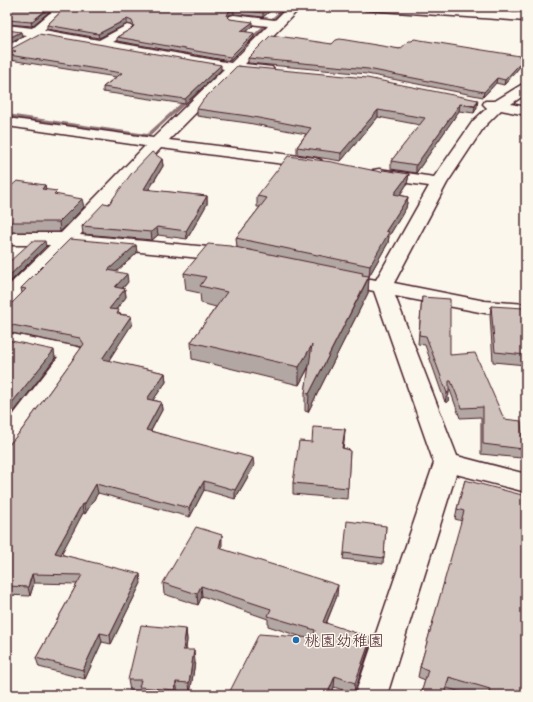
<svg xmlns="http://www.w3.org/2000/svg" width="533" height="702" font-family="Itim,'Klee One',sans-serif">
	<rect width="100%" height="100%" fill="#fbf7ec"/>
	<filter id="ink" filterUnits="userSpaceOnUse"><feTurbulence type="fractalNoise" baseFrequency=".025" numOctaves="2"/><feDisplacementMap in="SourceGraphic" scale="8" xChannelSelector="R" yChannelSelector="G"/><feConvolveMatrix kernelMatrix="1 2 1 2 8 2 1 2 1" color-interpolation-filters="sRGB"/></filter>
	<g filter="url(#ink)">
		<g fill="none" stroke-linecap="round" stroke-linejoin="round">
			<g fill="#907477" fill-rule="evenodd">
				<polygon points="284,7 288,7 249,44 245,44 245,42"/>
				<polygon points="191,94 194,96 193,97 148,138 7,118 7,114 147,134"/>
			</g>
			<g stroke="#4a1f2b" stroke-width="3">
				<g id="minor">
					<polygon points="57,7 70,7 44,30 99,40 127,25 131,26 133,29 131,32 113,42 231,63 268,26 230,22 228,19 230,16 234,15 275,20 288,7 301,7 245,64 272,67 274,70 272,73 267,74 237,71 169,140 315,158 321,160 323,163 321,166 315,168 161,148 80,235 230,249 237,251 240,255 237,259 230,261 71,245 14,303 7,305 7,287 50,245 7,245 7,233 61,233 145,146 7,126 7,118 153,138 224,69 40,37 7,55 7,46 27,35 7,33 7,25 32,28"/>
					<polygon points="360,7 421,7 526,13 526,21 366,10 362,9"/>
					<polygon points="526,84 526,94 511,104 526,107 526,115 501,110 484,127 447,183 394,283 485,301 526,304 526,316 485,313 395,296 457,456 526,474 526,492 456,474 387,695 355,695 434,463 374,291 364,289 361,285 364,281 371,279 376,280 429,186 379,179 373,178 371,174 373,170 379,169 434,177 473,121 487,108 483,104 485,101 495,101 521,85"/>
					<polygon points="7,333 73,346 81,348 84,353 16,446 7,449 7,423 58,357 7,347"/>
				</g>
			</g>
			<use href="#minor" fill="#fbf7ec" fill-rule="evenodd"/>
		</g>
		<g fill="#b2a7a2" stroke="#4a1f2b">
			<polygon points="7,7 12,8 55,7 32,26 7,24"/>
			<polygon points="66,7 275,7 263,17 234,14 229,15 228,17 230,19 253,26 246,32 254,37 230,61 117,41 117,37 131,29 133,27 132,25 127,24 99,38 47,29 47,25"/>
			<polygon points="332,44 400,49 526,57 525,61 504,85 496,83 483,97 367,74 248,63 248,58"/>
			<polygon points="9,50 221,70 185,104 103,92 103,87 116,77 10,60"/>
			<polygon points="237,66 477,107 474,113 459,111 416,173 391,169 391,161 420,125 378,117 341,161 297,154 297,147 306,134 248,123 197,116 197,109"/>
			<polygon points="162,159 163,166 149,190 207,196 207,204 187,239 158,235 152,240 83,234 82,226"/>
			<polygon points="381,172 409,174 407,184 400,195 408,197 406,208 389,236 388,243 369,276 368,293 308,412 305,411 305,393 309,367 299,385 192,359 191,342 216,307 201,303 200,293 186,290 184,273 237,247 236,238 260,207 257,207 257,196"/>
			<polygon points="45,185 46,190 84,207 60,232 7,232 7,190"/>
			<polygon points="136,245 137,253 116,272 128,282 123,288 125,289 126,297 116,310 120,314 131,316 132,324 108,361 165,373 166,382 153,400 161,402 162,410 151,431 254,466 235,499 204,490 190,517 98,493 85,514 83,513 61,554 141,583 111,644 102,642 85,679 39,667 36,658 77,584 34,583 30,596 7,595 7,447 21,431 82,347 7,332 7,308 22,293 21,288"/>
			<polygon points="422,297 450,355 504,419 523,449 521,458 481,454 481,417 460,418 450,390 449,390 448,402 445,402 425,345 418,344"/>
			<polygon points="491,306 526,317 526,365 493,362 490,315"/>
			<polygon points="345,429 344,441 343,448 350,450 347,499 293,494 293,483 312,442"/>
			<polygon points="465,480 526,695 471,695 447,688 445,695 421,695 425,680 418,677 420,667 462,521 455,519 457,509"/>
			<polygon points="386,526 383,564 343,559 344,553"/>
			<polygon points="222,546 222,549 337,596 326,624 371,638 369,648 354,694 334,687 331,695 228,695 302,637 268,626 268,619 202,596 198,605 164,594 163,583"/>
			<polygon points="186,629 187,640 186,650 195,662 190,694 178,693 177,695 140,695 140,691 130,691 128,680"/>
		</g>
		<g fill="#918884" stroke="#4a1f2b">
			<polygon points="50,7 55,7 32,26 31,22"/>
			<polygon points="270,7 275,7 263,17 263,13"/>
			<polygon points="234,9 234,14 229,15 227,20 227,16 229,11"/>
			<polygon points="127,19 127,24 99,38 98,34"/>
			<polygon points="253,22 253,26 241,36 241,31"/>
			<polygon points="21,32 22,36 7,44 7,39"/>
			<polygon points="254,33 254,37 230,61 230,57"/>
			<polygon points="526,57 525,61 504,85 505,80"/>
			<polygon points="221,65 221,70 185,104 185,99"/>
			<polygon points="497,78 496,83 483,97 484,92"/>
			<polygon points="478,100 477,107 474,113 475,106"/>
			<polygon points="460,104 459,111 416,173 416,165"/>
			<polygon points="378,110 378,117 341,161 341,153"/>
			<polygon points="162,159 163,166 144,197 144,189"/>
			<polygon points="409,174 407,184 393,205 394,194"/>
			<polygon points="45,185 47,194 42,189"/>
			<polygon points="207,196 207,204 187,239 186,231"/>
			<polygon points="408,197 406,208 389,236 388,243 369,276 368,293 308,412 309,394 369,277 370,266 386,231"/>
			<polygon points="82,199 84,207 60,232 59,222"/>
			<polygon points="157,227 158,235 152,240 151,232"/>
			<polygon points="45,241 46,246 7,285 7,278"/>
			<polygon points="136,245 137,253 109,278 108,270"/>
			<polygon points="127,274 128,282 116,295 115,287"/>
			<polygon points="125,289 126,297 110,317 109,309"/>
			<polygon points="131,316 132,324 104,368 102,359"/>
			<polygon points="312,345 311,362 299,385 299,367"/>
			<polygon points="54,350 55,358 7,421 7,409"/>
			<polygon points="165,373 166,382 148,407 147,399"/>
			<polygon points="449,392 448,402 445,402 447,393"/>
			<polygon points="161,402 162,410 147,438 146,430"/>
			<polygon points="345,429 344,441 341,459 342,448"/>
			<polygon points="253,458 254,466 235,499 235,490"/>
			<polygon points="204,481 204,490 190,517 189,508"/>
			<polygon points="96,484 98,493 85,514 84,505"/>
			<polygon points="82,504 83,513 57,562 55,553"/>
			<polygon points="222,535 222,546 219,559 219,548"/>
			<polygon points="32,574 34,583 30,596 28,587"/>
			<polygon points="140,574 141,583 111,644 110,635"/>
			<polygon points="338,585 337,596 322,633 323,622"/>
			<polygon points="201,586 202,596 198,605 197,594"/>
			<polygon points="186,629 187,640 184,661 183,650"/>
			<polygon points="100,633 102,642 85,679 83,670"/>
			<polygon points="371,638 369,648 354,694 355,683"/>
			<polygon points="194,650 195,662 190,694 189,683"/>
			<polygon points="335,676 334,687 331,695 327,695"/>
			<polygon points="449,677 445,695 444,695"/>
			<polygon points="176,682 178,693 177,695 176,695 175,690"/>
		</g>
		<g fill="#cfc2bc" stroke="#4a1f2b">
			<polygon points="7,7 12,8 14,7 50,7 31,22 7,20"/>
			<polygon points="66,7 270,7 263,13 234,9 229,11 227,16 230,19 253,22 241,31 254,33 230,57 117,37 131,29 134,26 132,21 127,19 98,34 47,25"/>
			<polygon points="7,30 21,32 7,39"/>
			<polygon points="39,34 221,65 185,99 103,87 122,73 9,55 16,51 9,50"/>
			<polygon points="271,35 332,44 336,40 340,39 400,49 409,41 412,41 414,39 526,57 505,80 497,78 484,92 368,69 248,58"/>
			<polygon points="237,66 367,78 478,100 475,106 460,104 416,165 391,161 425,118 378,110 341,153 297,147 311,128 248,116 197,109 203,100"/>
			<polygon points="152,152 162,159 144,189 207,196 186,231 157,227 151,232 82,226 104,203 109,204 131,174"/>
			<polygon points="288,156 332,162 381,172 383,170 409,174 394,194 408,197 386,231 389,232 370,266 236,238 267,198 257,196"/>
			<polygon points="17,181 45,185 42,189 57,191 54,194 82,199 59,222 7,222 7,190"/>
			<polygon points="70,239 136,245 108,270 127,274 115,287 125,289 109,309 119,310 117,314 131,316 102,359 165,373 147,399 161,402 146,430 253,458 235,490 204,481 189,508 96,484 84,505 82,504 55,553 140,574 110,635 100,633 83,670 36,658 82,575 32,574 28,587 7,586 7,447 21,431 84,344 80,338 7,324 7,308 26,289 21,288"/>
			<polygon points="32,241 45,241 7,278 7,264"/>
			<polygon points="208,244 230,246 363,273 362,275 369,276 309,394 305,393 312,345 299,367 191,342 227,292 200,286 206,277 184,273"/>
			<polygon points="422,297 450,299 450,355 475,353 504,419 521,421 523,449 483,444 483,407 462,408 451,381 449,381 449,392 447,393 426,336 419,335"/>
			<polygon points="491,306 524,308 525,317 526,317 526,355 495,352"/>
			<polygon points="7,340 54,350 7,409"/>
			<polygon points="313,427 345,429 342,448 350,450 348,488 293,483 299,441 312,442"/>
			<polygon points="465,480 526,496 526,695 488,695 490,689 449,677 444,695 436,695 422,690 428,670 420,667 464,511 457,509"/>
			<polygon points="347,521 386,526 384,558 344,553"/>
			<polygon points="196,527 222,535 219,548 338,585 323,622 371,638 355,683 335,676 327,695 228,695 259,634 313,638 315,630 268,616 271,609 201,586 197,594 163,583"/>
			<polygon points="141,625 186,629 183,650 194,650 189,683 176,682 175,690 139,687 141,680 128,680"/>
		</g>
	</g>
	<circle fill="#1f6fb2" stroke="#fbf7ec" stroke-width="1.5" cx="296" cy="640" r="4"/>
	<g text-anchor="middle" stroke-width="3" stroke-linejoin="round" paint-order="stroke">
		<g font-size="16" fill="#4a1f2b" stroke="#fbf7ec" text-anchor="start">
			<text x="304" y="646">桃園幼稚園</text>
		</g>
	</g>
	<rect width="533" height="702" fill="none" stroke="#fbf7ec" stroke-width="24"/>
	<rect x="12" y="12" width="509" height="678" fill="none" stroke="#4a1f2b" stroke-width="1.5" filter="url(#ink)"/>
</svg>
